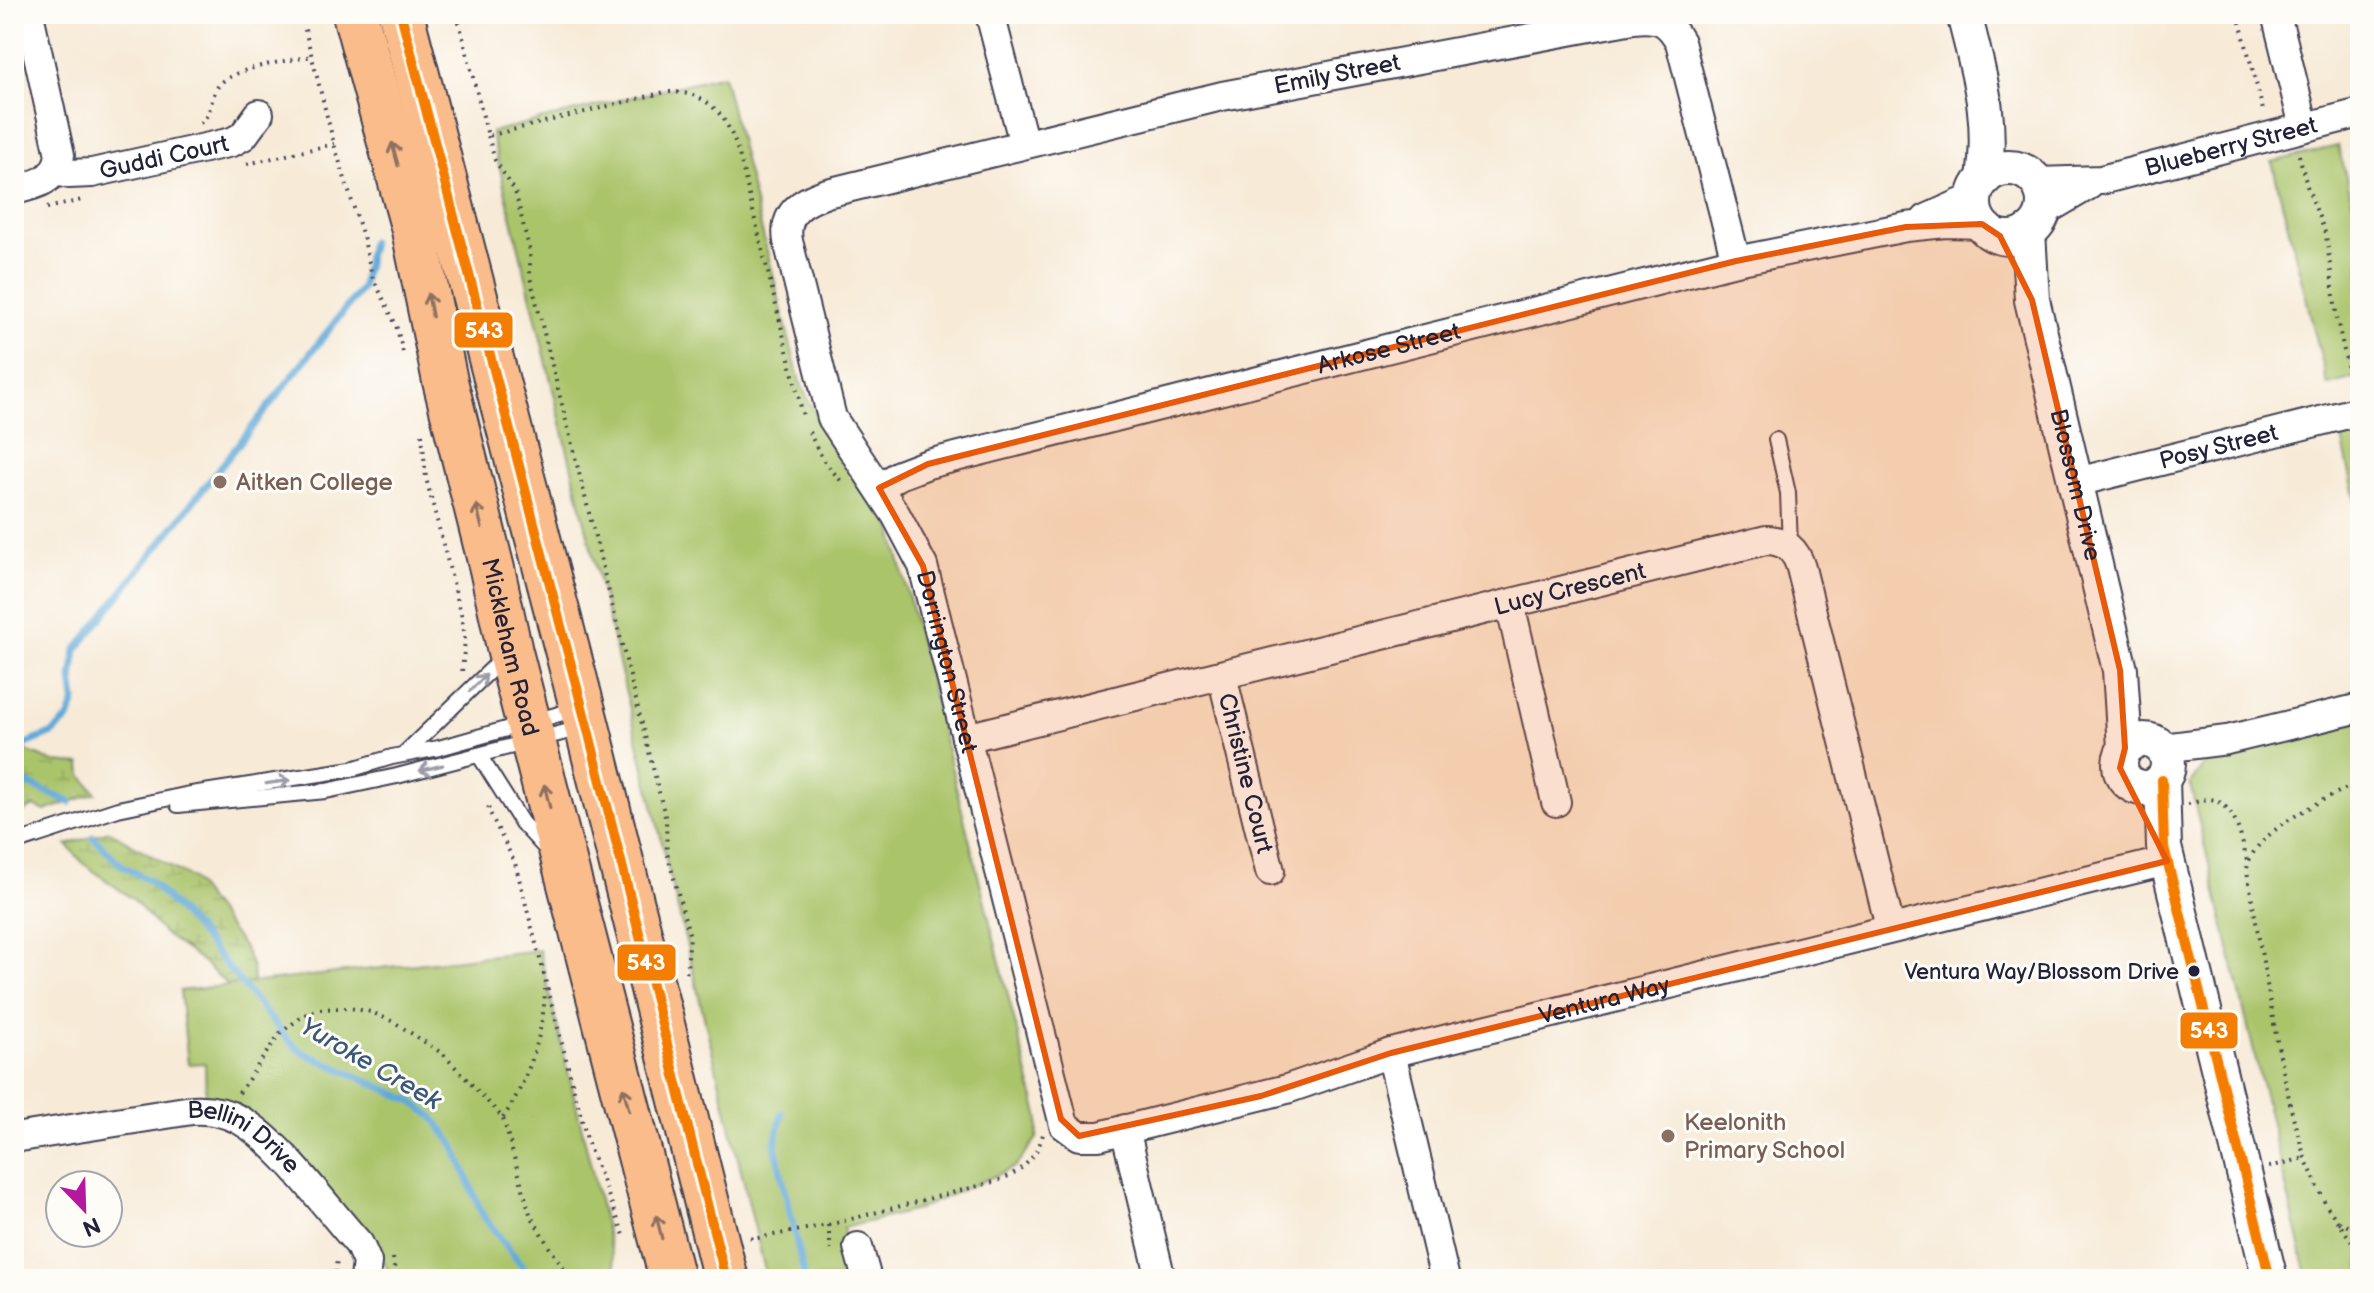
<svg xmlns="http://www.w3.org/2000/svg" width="2374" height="1293" font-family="'Balsamiq Sans',sans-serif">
	<defs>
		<pattern id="wetland-marsh" width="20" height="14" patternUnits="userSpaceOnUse" patternTransform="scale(2)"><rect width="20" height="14" fill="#aac46b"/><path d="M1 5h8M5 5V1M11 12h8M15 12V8" fill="none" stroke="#92a85e"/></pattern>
	</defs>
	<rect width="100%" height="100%" fill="#fdfcf7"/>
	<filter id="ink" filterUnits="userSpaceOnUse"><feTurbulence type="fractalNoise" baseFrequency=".0125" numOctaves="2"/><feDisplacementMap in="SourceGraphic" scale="16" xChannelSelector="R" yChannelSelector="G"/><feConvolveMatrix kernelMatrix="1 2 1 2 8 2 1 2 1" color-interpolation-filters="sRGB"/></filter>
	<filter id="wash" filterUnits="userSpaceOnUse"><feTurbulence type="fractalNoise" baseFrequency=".006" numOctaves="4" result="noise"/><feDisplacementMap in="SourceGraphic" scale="32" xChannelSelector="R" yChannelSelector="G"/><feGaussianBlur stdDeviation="1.8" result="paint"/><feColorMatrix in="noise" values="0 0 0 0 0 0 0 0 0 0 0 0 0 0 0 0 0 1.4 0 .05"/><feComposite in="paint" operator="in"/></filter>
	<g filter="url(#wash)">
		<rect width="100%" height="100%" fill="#f7ead7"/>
		<g fill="url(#wetland-marsh)" stroke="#667353" stroke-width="2">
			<polygon points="14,746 54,762 81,764 82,775 96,793 45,811 34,806 19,815 14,812"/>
			<polygon points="109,831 192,879 244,948 252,966 253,983 229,986 199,959 164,934 134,900 84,864 67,845"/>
		</g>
		<g fill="#aac46b" stroke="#667353" stroke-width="2">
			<path d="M723,75L799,379C819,429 858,474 889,518L1039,1119L1037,1138L1015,1167L916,1210L843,1228L855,1279H767L491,132Z"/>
			<polygon points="2338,146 2360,230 2360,377 2328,385 2272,162"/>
			<polygon points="2360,434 2360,520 2342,438"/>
			<polygon points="2360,721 2360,1279 2308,1279 2190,784 2209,758"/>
			<polygon points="539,950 618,1279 385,1279 387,1267 370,1241 206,1100 205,1063 188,1064 180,991"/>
		</g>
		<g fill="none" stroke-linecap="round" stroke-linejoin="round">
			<g stroke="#61a9d8" stroke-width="7">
				<polyline points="14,749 53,733 68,719 75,701 72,678 76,650 362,288 371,242"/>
				<polyline points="14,778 70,802"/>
				<polyline points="93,837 121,865 150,881 196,929 289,1041 302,1052 410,1100 432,1116 454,1145 482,1214 532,1279"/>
				<polyline points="782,1113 775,1145 805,1279"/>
			</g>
		</g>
	</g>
	<g filter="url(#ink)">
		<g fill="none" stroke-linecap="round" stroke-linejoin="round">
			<g stroke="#424052" stroke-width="18">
				<g id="service">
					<polyline points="1776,440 1788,493 1790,547"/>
					<polyline points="405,753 505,656"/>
					<polyline points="479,755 522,823 547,850"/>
					<polyline points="178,805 326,791 397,776 581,728"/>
					<polyline points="14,843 118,809 185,795 352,769 392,757 439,748 577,709"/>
				</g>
			</g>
			<g stroke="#424052" stroke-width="32">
				<g id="minor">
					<polyline points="990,14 1024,144"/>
					<polyline points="2276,14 2304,127"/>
					<path id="s1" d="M56,171L69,174L92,173L232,142L243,136L259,114"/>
					<path id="s2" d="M2037,182L2101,180L2360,113"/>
					<path d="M14,190C36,185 56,181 60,155L29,14"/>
					<polyline points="2043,212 2089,185"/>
					<polyline points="1926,219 1975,197"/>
					<path id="s3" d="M1736,261L1680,42C1668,20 1658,16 1633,19L1222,96L827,193C803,201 783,212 788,241L832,418L896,515L923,566L1064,1125L1079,1136H1099L1287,1089L1391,1053L2167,861"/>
					<path id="s4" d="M2077,482L2360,411"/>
					<path id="s5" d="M879,488L899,475L928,464L1736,261L1906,227L1946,223L1982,224"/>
					<polyline points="1510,604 1556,802"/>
					<path id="s6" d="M1222,676L1270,871"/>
					<path id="s7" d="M966,738L1766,540C1785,540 1796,550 1801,568L1890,927"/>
					<polyline points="2163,748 2227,740 2360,708"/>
					<polyline points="1391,1053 1445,1279"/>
					<polyline points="1125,1129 1161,1279"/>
					<path id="s8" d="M14,1138L192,1110C208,1109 225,1112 240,1120C279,1141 327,1209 359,1244L367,1262L365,1279"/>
					<polyline points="858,1247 867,1279"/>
				</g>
			</g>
			<g stroke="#424052" stroke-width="38">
				<g id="tertiary">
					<path d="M1964,14C1979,75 1993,115 1984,179"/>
					<circle cx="2009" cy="203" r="35"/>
					<path id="s9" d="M2028,232L2032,300L2120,670L2125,748"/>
					<circle cx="2144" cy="764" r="24"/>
					<polyline points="2162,780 2164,847 2270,1279"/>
				</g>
			</g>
			<g stroke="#424052" stroke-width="48">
				<g id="primary">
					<path id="s10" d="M355,14L414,230L445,381L492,569L510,652L672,1279"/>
					<polyline points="401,14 587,726 726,1279"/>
				</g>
			</g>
			<g stroke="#424052" stroke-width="4" stroke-dasharray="2 6" stroke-linecap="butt">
				<polyline points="301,14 334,144 364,240 372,276 396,325 403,352"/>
				<path d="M457,14L488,136L665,92C710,90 729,118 740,158L804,420"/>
				<polyline points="2238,14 2264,114"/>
				<path d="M200,123C214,113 209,96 220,84C236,67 288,61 312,56"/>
				<polyline points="488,136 495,160 515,191 530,252 530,277 666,820 667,853 690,937 686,977"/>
				<polyline points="2299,155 2307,186 2326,235 2337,319 2352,387"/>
				<polyline points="247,164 334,144"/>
				<polyline points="47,208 82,200"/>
				<polyline points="809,432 823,460 841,481"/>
				<polyline points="422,434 426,478 462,617 465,639 462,672"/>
				<path d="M2360,782C2330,796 2248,833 2247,871L2277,1041L2292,1113L2305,1158L2326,1205L2360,1253"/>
				<path d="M2188,804C2194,803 2201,800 2207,799C2235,798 2242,842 2247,861"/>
				<polyline points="489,807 488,809 515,863 589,1147 624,1235"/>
				<polyline points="239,1093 280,1033 304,1015 317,1009 350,1008 371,1012 394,1022 443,1054 503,1118 530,1214 549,1247 572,1279"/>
				<path d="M503,1118C528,1081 544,1033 545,989"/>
				<polyline points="2269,1167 2305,1158"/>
				<polyline points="2339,1222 2360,1232"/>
				<polyline points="828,1225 831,1250"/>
				<path d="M751,1237L752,1239L828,1225L997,1181C1020,1172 1036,1160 1043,1134"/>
				<polyline points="393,1258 396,1279"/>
				<polyline points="332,1279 335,1276 337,1259"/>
			</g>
			<use href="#service" stroke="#fff" stroke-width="14"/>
			<use href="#minor" stroke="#fff" stroke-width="28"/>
			<use href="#tertiary" stroke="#fff" stroke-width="34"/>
			<use href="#primary" stroke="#f9bc8a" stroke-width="44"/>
			<g stroke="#fdfcf7" stroke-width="16">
				<g id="bus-1">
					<polyline points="401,14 587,726 726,1279"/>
					<polyline points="2162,780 2164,847 2270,1279"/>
				</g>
			</g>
			<use href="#bus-1" stroke="#f47d03" stroke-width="10"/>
		</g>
		<defs><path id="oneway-shaft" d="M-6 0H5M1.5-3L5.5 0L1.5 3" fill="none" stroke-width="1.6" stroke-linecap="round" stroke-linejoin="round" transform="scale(2)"/></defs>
		<g stroke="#8e6f62">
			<use href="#oneway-shaft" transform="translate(395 154) rotate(-105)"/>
			<use href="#oneway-shaft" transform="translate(430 305) rotate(-101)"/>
			<use href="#oneway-shaft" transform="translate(479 516) rotate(-104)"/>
			<use href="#oneway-shaft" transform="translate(547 796) rotate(-104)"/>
			<use href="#oneway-shaft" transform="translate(626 1099) rotate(-105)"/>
			<use href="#oneway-shaft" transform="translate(659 1227) rotate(-104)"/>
		</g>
		<g stroke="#9c9ca7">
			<use href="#oneway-shaft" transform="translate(478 683) rotate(-45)"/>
			<use href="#oneway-shaft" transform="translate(431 768) rotate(166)"/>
			<use href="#oneway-shaft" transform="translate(278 782) rotate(-8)"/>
		</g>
	</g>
	<path fill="#e8590c" fill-opacity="0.2" stroke="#e8590c" stroke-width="6" stroke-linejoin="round" d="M1982,224L2000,236L2032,300L2120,670L2125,748L2120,768L2167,861L1391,1053L1261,1096L1079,1136L1061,1119L923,566L879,488L928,464L1736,261L1906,227Z"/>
	<g fill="#8d6e63" stroke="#fdfcf7" stroke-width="3">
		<circle cx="220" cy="482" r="8"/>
		<circle cx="1668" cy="1136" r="8"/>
	</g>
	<circle fill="#22223b" stroke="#fdfcf7" stroke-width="3" cx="2194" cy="971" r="7"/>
	<g text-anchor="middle" stroke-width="6" stroke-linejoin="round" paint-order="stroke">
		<g font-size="22" fill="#22223b" stroke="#fdfcf7" text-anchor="end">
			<text x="2179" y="979">Ventura Way/Blossom Drive</text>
		</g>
		<g font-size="24" fill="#22223b" stroke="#fdfcf7">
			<text transform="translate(1337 74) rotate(-11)" y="8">Emily Street</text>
			<text dy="8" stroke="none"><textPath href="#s2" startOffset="198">Blueberry Street</textPath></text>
			<text dy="8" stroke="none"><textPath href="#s1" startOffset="110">Guddi Court</textPath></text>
			<text dy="8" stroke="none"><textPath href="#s5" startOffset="530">Arkose Street</textPath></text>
			<text dy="8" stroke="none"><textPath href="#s4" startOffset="146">Posy Street</textPath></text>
			<text dy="8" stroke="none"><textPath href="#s9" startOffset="258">Blossom Drive</textPath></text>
			<text dy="8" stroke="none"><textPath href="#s7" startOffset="622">Lucy Crescent</textPath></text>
			<text dy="8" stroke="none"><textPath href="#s10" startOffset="652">Mickleham Road</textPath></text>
			<text dy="8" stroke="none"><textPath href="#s3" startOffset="1632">Dorrington Street</textPath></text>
			<text dy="8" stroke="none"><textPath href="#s6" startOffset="100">Christine Court</textPath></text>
			<text dy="8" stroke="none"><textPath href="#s3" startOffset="2672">Ventura Way</textPath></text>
			<text dy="8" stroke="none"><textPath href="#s8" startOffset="240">Bellini Drive</textPath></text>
		</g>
		<g font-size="24" fill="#785e54" stroke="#fdfcf7" text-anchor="start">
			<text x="236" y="490">Aitken College</text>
			<text x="1684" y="1130">Keelonith<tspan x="1684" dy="28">Primary School</tspan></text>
		</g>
		<g font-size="26" font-style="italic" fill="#3b587a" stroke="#fdfcf7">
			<text transform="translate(371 1063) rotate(30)" y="9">Yuroke Creek</text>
		</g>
	</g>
	<g stroke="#fdfcf7" stroke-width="3">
		<rect x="453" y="311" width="61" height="38" rx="8" fill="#f47d03"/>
		<rect x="616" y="943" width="61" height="39" rx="8" fill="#f47d03"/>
		<rect x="2179" y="1011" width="60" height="39" rx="8" fill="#f47d03"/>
	</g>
	<g font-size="22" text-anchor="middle" font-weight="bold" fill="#fff">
		<text x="484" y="338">543</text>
		<text x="646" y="970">543</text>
		<text x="2209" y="1038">543</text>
	</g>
	<rect width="2374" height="1293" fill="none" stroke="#fdfcf7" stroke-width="48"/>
	<g transform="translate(84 1209) rotate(157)"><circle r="38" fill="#fdfcf7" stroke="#a5a5ac" stroke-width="2"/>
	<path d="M0-6L14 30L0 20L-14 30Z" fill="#b5179e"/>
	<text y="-12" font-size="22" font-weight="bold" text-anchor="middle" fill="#22223b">N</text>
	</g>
</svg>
